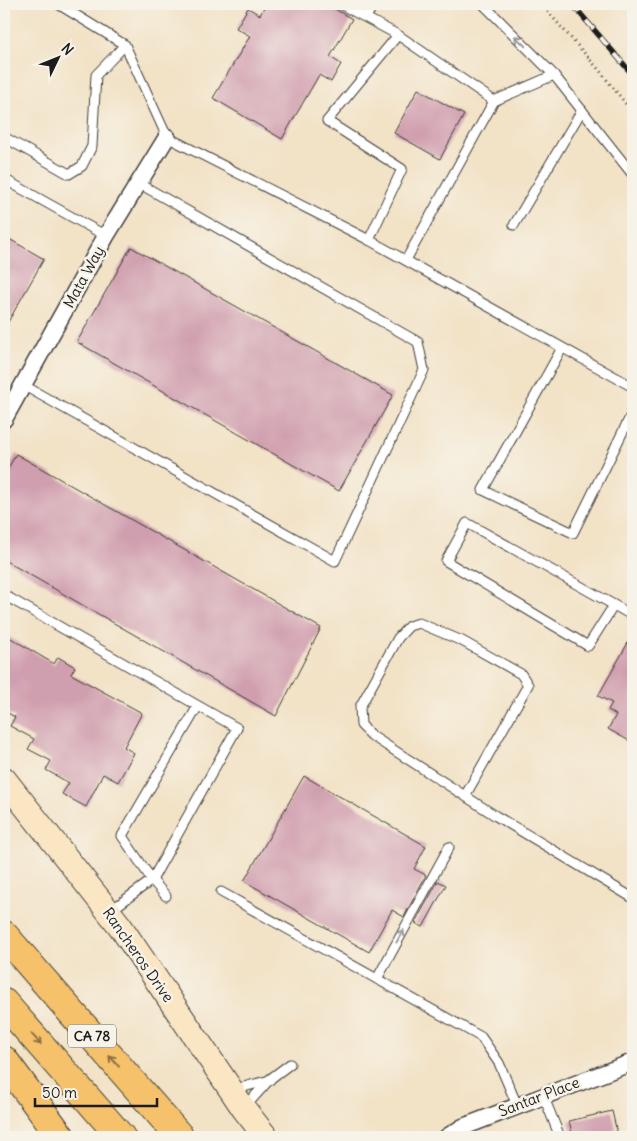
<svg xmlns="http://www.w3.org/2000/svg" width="637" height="1141" font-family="Delius,sans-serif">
	<rect width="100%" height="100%" fill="#f7f3e8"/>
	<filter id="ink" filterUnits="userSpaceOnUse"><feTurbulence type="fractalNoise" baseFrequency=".02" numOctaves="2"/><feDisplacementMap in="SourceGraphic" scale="10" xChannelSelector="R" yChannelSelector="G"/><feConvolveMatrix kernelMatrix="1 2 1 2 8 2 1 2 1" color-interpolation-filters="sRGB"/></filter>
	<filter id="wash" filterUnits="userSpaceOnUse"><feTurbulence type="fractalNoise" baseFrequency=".0096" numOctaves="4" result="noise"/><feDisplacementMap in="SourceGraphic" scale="20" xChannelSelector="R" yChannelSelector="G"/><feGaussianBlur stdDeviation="1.12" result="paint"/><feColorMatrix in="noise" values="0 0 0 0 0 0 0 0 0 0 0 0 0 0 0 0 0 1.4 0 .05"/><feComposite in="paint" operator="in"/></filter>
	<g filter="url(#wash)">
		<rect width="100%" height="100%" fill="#f2e2c6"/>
		<g id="blocks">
			<g fill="#d09faf">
				<polygon points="266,4 326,4 352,19 330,57 341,64 331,82 319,75 282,139 213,98 250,36 236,28 248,8 260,15"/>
				<polygon points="418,89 464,115 440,159 394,133"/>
				<polygon points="4,236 44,259 4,329"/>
				<polygon points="131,247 393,395 339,491 77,342"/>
				<polygon points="16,454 321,628 276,716 4,560 4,476"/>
				<polygon points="4,634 54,664 58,657 75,667 71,674 142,713 124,747 134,753 118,782 103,774 86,807 62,794 69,783 46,770 51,761 28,749 34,739 10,726 15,717 4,711"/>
				<polygon points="633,634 633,743 608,729 616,715 608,710 612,703 598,696"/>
				<polygon points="304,776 426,846 414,869 426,875 404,917 392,910 369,952 244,881"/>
				<polygon points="438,881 446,885 423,927 415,923"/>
				<polygon points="612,1111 618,1137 573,1137 569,1121"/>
			</g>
		</g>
	</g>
	<g filter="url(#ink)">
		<use href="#blocks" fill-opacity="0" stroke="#3c3a36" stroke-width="1"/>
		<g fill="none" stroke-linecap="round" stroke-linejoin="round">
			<g stroke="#3c3a36" stroke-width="11">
				<g id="service">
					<polyline points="58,4 125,45 167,137 369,240 402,169 327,121 398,35 494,101 554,75"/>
					<polyline points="340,4 398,35"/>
					<polyline points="483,4 554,75 633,175"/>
					<polyline points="366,17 374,4"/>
					<polyline points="4,137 69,174 82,166 92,146 96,75 125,45"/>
					<polyline points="4,179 106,236"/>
					<polyline points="514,225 582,110"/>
					<polyline points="369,240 633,387"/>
					<polyline points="406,260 494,101"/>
					<polyline points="562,348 483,490 573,533 633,411"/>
					<polyline points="23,385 335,561 424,370 418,342 140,184"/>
					<polyline points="4,595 237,728 152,880 110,911"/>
					<polyline points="614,605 588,646 446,561 467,523 614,605 633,616"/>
					<polyline points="465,796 528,685 521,674 462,641 419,623 409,626 398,638 360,707 361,725 372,736 496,816 633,898"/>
					<polyline points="221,892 481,1037 499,1063 517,1105"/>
					<polyline points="166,896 152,880 122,836 198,706"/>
					<polyline points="377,979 449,847"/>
					<polyline points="232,1090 270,1080"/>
					<polyline points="543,1095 560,1137"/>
					<polyline points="245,1107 270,1079 290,1064"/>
				</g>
			</g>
			<g stroke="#3c3a36" stroke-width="19">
				<g id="minor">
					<polyline points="4,419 106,236 167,137"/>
					<polyline points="447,1137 463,1127 633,1062"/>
				</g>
			</g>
			<g stroke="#3c3a36" stroke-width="26">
				<polyline id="secondary" points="4,779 120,926 244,1109 266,1137"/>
			</g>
			<g stroke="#3c3a36" stroke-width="30">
				<g id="motorway">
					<polyline points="4,935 180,1137"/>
					<polyline points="4,1003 121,1137"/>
					<polyline points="4,1060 61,1137"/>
				</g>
			</g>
			<polyline stroke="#3c3a36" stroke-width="3" stroke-dasharray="1 4" stroke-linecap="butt" points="541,4 600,71 633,113"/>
			<use href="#service" stroke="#fff" stroke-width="9"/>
			<use href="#minor" stroke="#fff" stroke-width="16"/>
			<use href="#secondary" stroke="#fbe6c4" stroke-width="24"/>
			<use href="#motorway" stroke="#f5c16b" stroke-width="28"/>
			<g stroke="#1c1c1c" stroke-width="5.5">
				<polyline id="rail" points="572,4 633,75"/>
			</g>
			<use href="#rail" stroke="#f7f3e8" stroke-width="4" stroke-dasharray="11" stroke-linecap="butt"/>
		</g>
		<defs><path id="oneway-shaft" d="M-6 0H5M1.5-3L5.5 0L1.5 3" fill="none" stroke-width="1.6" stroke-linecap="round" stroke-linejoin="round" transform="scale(1.25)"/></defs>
		<g stroke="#999">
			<use href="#oneway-shaft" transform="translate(520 41) rotate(-135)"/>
			<use href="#oneway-shaft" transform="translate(400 936) rotate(-61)"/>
		</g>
		<g stroke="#886e44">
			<use href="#oneway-shaft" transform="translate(36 1039) rotate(49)"/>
			<use href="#oneway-shaft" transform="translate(114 1061) rotate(-131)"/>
		</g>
	</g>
	<g text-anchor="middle" stroke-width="5" stroke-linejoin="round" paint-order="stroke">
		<rect fill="#f7f3e8" stroke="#5e5c59" stroke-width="1" x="68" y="1024.5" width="48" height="23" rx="4"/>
		<g font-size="14" font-weight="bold" fill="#1c1c1c">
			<text x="92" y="1041">CA 78</text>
		</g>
		<g font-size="15" fill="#1c1c1c" stroke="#f7f3e8">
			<text transform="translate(84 277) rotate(-61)" y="5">Mata Way</text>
			<text transform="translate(138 955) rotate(55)" y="5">Rancheros Drive</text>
			<text transform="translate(539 1097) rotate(-21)" y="5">Santar Place</text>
		</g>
	</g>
	<rect width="637" height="1141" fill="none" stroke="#f7f3e8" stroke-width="20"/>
	<g transform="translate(58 58) rotate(47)" stroke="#f7f3e8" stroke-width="4" paint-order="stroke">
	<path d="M0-4L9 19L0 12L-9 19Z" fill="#1c1c1c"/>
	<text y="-8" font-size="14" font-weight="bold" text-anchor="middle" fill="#1c1c1c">N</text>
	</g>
	<path d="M35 1098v8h122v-8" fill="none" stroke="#1c1c1c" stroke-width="2.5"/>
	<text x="42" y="1098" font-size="15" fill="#1c1c1c" stroke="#f7f3e8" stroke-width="4" paint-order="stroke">50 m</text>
</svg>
